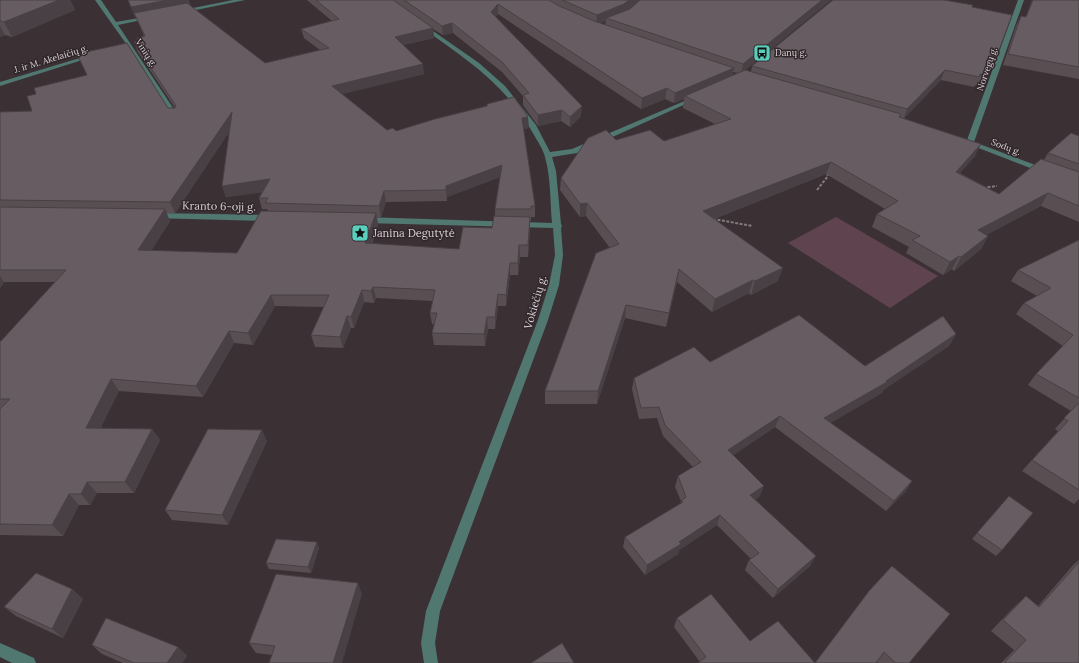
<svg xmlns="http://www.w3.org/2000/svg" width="1079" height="663" font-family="Lora,serif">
	<rect width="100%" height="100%" fill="#3b3135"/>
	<polygon fill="#5f4450" points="836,217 938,276 890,308 788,243"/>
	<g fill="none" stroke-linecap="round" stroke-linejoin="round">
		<g stroke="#827a7d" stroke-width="2" stroke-dasharray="3 1.5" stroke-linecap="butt">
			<polyline points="983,188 997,186"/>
			<polyline points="817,190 828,176 827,172"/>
			<polyline points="713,219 753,226"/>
		</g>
		<g fill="#507871" fill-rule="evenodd">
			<polygon points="95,0 101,0 116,22 151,16 151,18 118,25 179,117 178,118 174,118 127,45"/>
			<polygon points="233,0 245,0 181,13 178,11"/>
			<polygon points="1018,0 1024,0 974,142 1046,169 1047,171 1043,173 963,142 967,140"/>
			<path d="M423,24L479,63L505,86L536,125L550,152L572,149L694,97L699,98L577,153L552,157L556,171L561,224L562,226L561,228L563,255L559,285L548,320L440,611L435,643L438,663H424L421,643L426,611L538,320L549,285L555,255L553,228L364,223L360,220L364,217L552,223C550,201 551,178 545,157C543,149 538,142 534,135C508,86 465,58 421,27L420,26Z"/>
			<polygon points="90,55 95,56 0,86 0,82"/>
			<polygon points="154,213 270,215 274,218 270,221 151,218 150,216"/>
			<polygon points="0,643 34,658 36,663 12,663 0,657"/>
		</g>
	</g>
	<g fill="#594f53" fill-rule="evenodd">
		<polygon points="0,0 70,0 75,10 12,37 5,35 0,37"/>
		<path d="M128,0H189L190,6L265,63L320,50L304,38L301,29L332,21L307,0H640L628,9L640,0H831L745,70L751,72L752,66L973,7L998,53L993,63H989L980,86L976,85L974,87L941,80L904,118L975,156L960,173L999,194L1044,160L1048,153L1079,136V222L1041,206L986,235L988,236L981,249L954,271L952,269L943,275L906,253L909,247L872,227L877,214L885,209L826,174L714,219L778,281L751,295L749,293L712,312L677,282L666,327L625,318L597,404H545V391L610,248L586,216L580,217L560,190L561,178L616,140L664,141L715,124L683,108L684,99L674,103L665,99L641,109L498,14L495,17L581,116L570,127L561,121L538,126L523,105V96L502,72L453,33L443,35L433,29L434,38L403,45L424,74L342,94L387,130L396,131L487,106V104L529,128L523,129L535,206V217H531V221H530V229L528,257H520L518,275H510L506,306H498L495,329H488L485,346L434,345L432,333L434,324H432L430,313L433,301L376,298L374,303L364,302L354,328H351L343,348L315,347L311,335L324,307L275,306L253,345L234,343L203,397L119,391L100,428L152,429L160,440L134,493H97L90,505H79L63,536L0,535V341H1L55,282H4L0,288V112L175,108L138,52L134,42L138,41L137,38L144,36ZM606,21L605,25L600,23ZM733,72L738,73L732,75ZM229,132L222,186L226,197L262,192L259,198L262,209H267L268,211L237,253L151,251L170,221L166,213H175ZM500,177L495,209V216L492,228L459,249L372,244L378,225L377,217H381L386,202L447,201V197Z"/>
		<polygon points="1032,0 1079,0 1079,79 1003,65 1016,26 1021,16 1026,17"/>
		<polygon points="1079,240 1079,499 1074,504 1022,471 1058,431 1055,429 1071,411 1028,385 1036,374 1063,346 1016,314 1024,303 1037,296 1011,281 1018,270"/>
		<polygon points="956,334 949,346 883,390 882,393 830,423 912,481 905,492 886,511 775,427 733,455 760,496 755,500 810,566 773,598 745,570 749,560 751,559 717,525 679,550 678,554 645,575 623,547 625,537 680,504 681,501 675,487 678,476 693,467 663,436 657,418 639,419 632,389 634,378 710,362 865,366"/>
		<polygon points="267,441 228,525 172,520 165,510"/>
		<polygon points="1009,496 1002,550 996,556 972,539"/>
		<polygon points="319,548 311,573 269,569 266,563"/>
		<polygon points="1079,560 1079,663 1001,663 1014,650 991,631 1014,607 1026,596 1038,606 1074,564"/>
		<polygon points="72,589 83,599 63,638 16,616 4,607"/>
		<polygon points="869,591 909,663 878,663 877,662"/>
		<polygon points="362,594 272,655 256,653 249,643"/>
		<polygon points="677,618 750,641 815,663 700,662 674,627"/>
		<polygon points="92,645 178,647 187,656 182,663 123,663 102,654"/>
	</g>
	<g fill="#484044">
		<polygon points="59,0 70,0 75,10 12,37 4,22"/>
		<polygon points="168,0 189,0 191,6 134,13 135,17 131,7"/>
		<polygon points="629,0 640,0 623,14 606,18 606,21 596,24 597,15"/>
		<polygon points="822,0 831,0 741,74 743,64"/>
		<polygon points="498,4 498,14 491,22 491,12"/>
		<polygon points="452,23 453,33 443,35 442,26"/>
		<polygon points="0,26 5,35 0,37"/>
		<polygon points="433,28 434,38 396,47 395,37"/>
		<polygon points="423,64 424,74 334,96 332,86"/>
		<polygon points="734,68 732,78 685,96 684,99 674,103 675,93"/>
		<polygon points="945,70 941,80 903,120 907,109"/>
		<polygon points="667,88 665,99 641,109 642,98"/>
		<polygon points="582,106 581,116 570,127 570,117"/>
		<polygon points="562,110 561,121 538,126 538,115"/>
		<polygon points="232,112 235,123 175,213 170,202"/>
		<polygon points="528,117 529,128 522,129 522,118"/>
		<polygon points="981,144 975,156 950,184 956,172"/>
		<polygon points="831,162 826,174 701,224 703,211"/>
		<polygon points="502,165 503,176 447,197 447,201 446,190 446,186"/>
		<polygon points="270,179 273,191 226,197 222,186"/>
		<polygon points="384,191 386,202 381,217 379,206"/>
		<polygon points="1048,193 1041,206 971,243 978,230"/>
		<polygon points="587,203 586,216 580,217 580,204"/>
		<polygon points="165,209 170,221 144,262 138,250"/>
		<polygon points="376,213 378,225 368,255 365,243"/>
		<polygon points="530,217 530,229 528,257 528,245"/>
		<polygon points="988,236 981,249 954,271 961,257"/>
		<polygon points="519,245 520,257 518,275 518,263"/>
		<polygon points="959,256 952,269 943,275 950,262"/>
		<polygon points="510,263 510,275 506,306 506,295"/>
		<polygon points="783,268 778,281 751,295 755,281"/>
		<polygon points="679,269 677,282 666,327 669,313"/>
		<polygon points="0,276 4,282 0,288"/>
		<polygon points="753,280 749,293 712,312 715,299"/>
		<polygon points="373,287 376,298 374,303 371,291"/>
		<polygon points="362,290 364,302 354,328 351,317"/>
		<polygon points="498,294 498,306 495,329 495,317"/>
		<polygon points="271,295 275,306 253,345 248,333"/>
		<polygon points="626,305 625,318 597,404 598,391"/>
		<polygon points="347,316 351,328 343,348 340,337"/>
		<polygon points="487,317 488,329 485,346 484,334"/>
		<polygon points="229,331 234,343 203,397 196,386"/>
		<polygon points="956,334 949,346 883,390 882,393 819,429 824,418 886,381"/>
		<polygon points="111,379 119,391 95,440 86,428"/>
		<polygon points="780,416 775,427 725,461 728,450"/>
		<polygon points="152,429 160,440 134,493 125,482"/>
		<polygon points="262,430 267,441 228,525 222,515"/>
		<polygon points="912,481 905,492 886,511 894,501"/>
		<polygon points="87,482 97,493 90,505 81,494"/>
		<polygon points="764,486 760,496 746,506 750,495"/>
		<polygon points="69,494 79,505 63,536 52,525"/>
		<polygon points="720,515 717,525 679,550 678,554 645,575 647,565 679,542"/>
		<polygon points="317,542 319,548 311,573 308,567"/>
		<polygon points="816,556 810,566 773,598 778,589"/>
		<polygon points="358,583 362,594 342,663 333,663"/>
		<polygon points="72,589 83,599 63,638 52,629"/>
		<polygon points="178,647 187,656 182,663 167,663"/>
	</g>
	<g fill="#675c61" stroke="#484044">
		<polygon points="0,0 59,0 4,22 0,21"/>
		<polygon points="128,0 168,0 131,7"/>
		<polygon points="316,0 393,0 433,28 395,37 423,64 332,86 387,130 393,128 396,131 435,119 487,106 487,104 514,97 528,117 522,118 535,206 531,206 531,209 495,209 502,165 446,186 446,190 384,191 379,206 265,203 268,198 259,198 270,179 222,186 232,112 170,202 0,200 0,112 32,111 27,96 36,94 34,88 87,75 77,54 127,43 168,108 175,108 176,106 134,42 139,41 137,38 145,36 134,13 187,3 265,63 329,48 301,29 339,19"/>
		<polygon points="404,0 549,0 557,5 594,21 734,68 675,93 667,88 642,98 498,4 491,12 582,106 570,117 562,110 538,115 523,95 529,93 502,62 452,23 442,26"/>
		<polygon points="562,0 629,0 624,4 597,15"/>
		<polygon points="640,0 822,0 743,64 606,18 630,9"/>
		<polygon points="833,0 944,0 973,5 972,7 1012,15 998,53 993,52 984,75 980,74 979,77 945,70 907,109 752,66"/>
		<polygon points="1033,0 1079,0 1079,67 1008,54 1021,16 1026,17"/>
		<polygon points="745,70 901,114 899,117 981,144 956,172 999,194 1041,159 1079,172 1079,206 1048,193 978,230 988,236 961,257 959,256 950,262 912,240 920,236 877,214 898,201 831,162 703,211 783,268 755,281 753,280 715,299 679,269 669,313 626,305 598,391 545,391 596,253 619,244 587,203 580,204 561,178 588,138 606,130 616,140 650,130 664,141 731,119 685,96"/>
		<polygon points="1071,133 1079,136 1079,164 1048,153"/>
		<polygon points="0,207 165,209 138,250 237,253 261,211 376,213 365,243 459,249 463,227 492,228 494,216 530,217 528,245 519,245 518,263 510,263 506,295 498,294 495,317 487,317 484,334 432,333 437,313 430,313 435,290 373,287 371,291 362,290 351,317 347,316 340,337 311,335 329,295 271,295 248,333 229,331 196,386 111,379 86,428 152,429 125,482 87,482 81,494 69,494 52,525 0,524 0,409 10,399 0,399 0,341 1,341 66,270 0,270"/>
		<polygon points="1079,240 1079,398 1036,374 1073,335 1024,303 1051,288 1018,270"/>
		<polygon points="799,315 865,366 943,316 956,334 886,381 887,382 824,418 912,481 894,501 780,416 728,450 764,486 750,495 816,556 778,589 749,560 759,553 720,515 679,542 681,544 647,565 625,537 683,502 681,501 686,497 678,476 701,462 665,425 659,407 641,408 634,378 694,347 710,362"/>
		<polygon points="1079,403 1079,490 1032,460 1068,421 1064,418"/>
		<polygon points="208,429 262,430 222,515 165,510"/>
		<polygon points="1009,496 1033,513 1002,550 977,533"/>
		<polygon points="276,539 317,542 308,567 266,563"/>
		<polygon points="1079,562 1079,663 1007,663 1005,662 1026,640 1003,620 1026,596 1039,607"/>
		<polygon points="892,566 950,614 909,663 896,663 884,652 876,663 815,663 869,591"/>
		<polygon points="36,573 72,589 52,629 4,607"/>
		<polygon points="276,574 358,583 333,663 269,663 275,646 249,643"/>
		<polygon points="711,594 750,641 778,621 815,663 698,663 706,657 677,618"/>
		<polygon points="106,618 178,647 167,663 134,663 92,645"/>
		<polygon points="562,643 574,663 531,663"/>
	</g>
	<defs>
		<g id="bus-square" transform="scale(0.9)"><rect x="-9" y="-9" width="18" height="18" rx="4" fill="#5acebd" stroke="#31272b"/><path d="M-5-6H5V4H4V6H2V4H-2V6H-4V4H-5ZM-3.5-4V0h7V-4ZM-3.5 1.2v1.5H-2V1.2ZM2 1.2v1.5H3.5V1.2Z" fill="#111"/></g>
		<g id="sight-square" transform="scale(0.9)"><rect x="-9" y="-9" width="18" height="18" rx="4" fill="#5acebd" stroke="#31272b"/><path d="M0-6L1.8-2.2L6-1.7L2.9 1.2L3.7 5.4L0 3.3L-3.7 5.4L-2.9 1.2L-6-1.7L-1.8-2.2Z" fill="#111"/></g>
	</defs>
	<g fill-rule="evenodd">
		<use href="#bus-square" x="762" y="53"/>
		<use href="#sight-square" x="360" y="233"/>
	</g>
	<g text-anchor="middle" stroke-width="3" stroke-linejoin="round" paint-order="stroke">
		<g font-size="9" fill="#d8d1d4" stroke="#31272b">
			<text transform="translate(146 53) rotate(57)" y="3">Vinių g.</text>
			<text transform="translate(51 59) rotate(-17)" y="3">J. ir M. Akelaičių g.</text>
			<text transform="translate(987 69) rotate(-71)" y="3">Norvegų g.</text>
			<text transform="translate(1006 147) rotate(21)" y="3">Sodų g.</text>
		</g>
		<g font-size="9" fill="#d8d1d4" stroke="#31272b" text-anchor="start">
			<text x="775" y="56">Danų g.</text>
		</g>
		<g font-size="11" fill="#d8d1d4" stroke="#31272b">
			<text transform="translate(219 206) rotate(1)" y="4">Kranto 6-oji g.</text>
			<text transform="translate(535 302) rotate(-74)" y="4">Vokiečių g.</text>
		</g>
		<g font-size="11" fill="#d8d1d4" stroke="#31272b" text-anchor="start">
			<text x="373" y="237">Janina Degutytė</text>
		</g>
	</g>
</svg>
